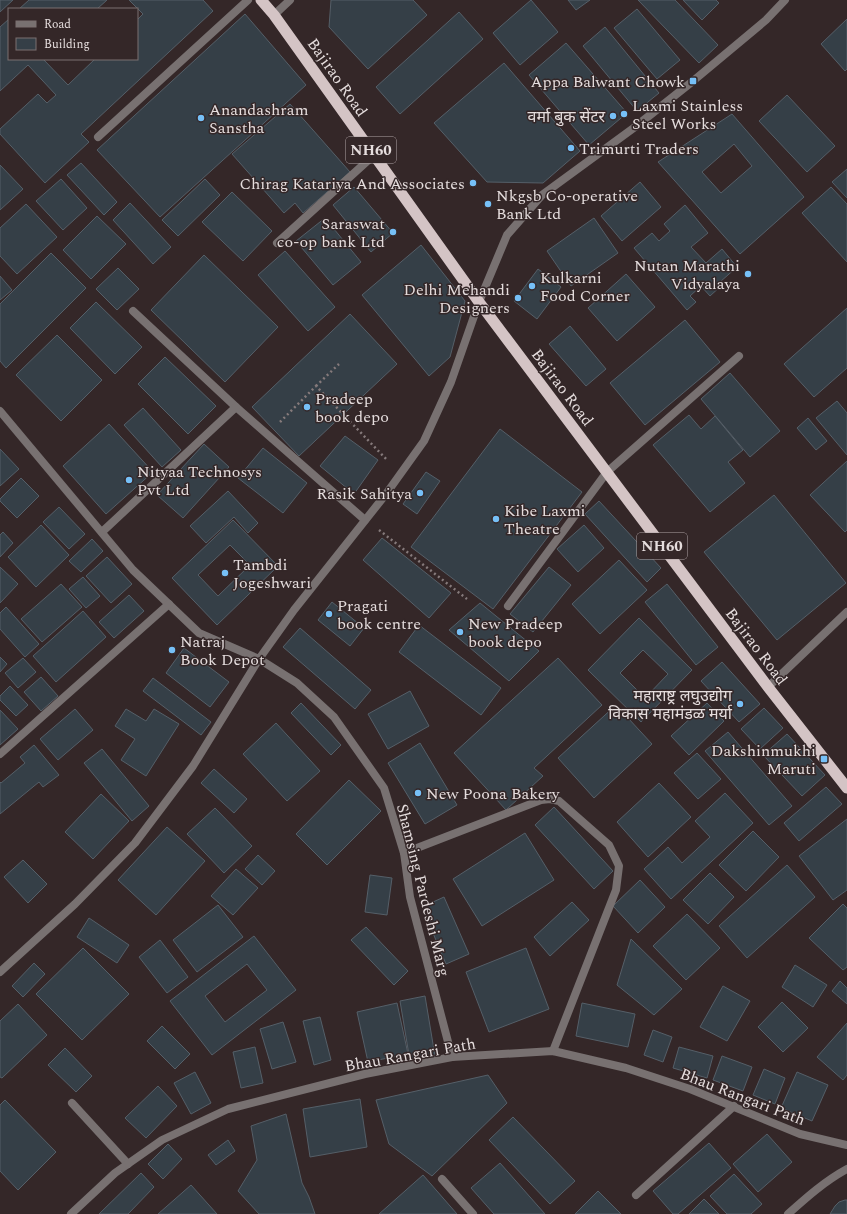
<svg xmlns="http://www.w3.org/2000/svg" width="847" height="1214" font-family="Spectral,'Noto Sans Devanagari',serif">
	<rect width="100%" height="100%" fill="#342728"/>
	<g fill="#353f47" stroke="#555f68" fill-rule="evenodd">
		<polygon points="0,0 13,0 0,12"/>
		<polygon points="29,0 107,0 97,9 19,9"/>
		<polygon points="129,0 203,0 213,11 81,134 89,142 45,183 0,134 0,129 38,94 47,103 56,95 28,65 0,91 0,27 9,19 9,59 43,59 68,85 95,59 137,59 137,20 143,14"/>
		<polygon points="331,0 413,0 427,15 368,69 329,27"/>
		<polygon points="531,0 558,32 520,65 493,33"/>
		<polygon points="568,0 590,0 576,10"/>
		<polygon points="638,0 675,0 718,45 699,63"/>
		<polygon points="683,0 716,0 719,3 702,20"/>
		<polygon points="637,9 680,60 657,79 614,28"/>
		<polygon points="459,12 483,39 400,114 376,87"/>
		<polygon points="245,14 306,85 160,217 97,150"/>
		<polygon points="847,19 847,69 845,71 821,44"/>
		<polygon points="605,27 659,93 637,111 583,46"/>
		<polygon points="566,43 627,113 589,145 529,75"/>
		<polygon points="504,63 580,151 543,183 487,182 434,123"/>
		<polygon points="787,95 835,146 807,172 759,121"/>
		<polygon points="290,104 350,172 303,213 295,203 284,213 232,154"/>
		<path d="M732,114L804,197L740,254L658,162ZM734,144L752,166L721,193L702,172Z"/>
		<polygon points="81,163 117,202 104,215 67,175"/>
		<polygon points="0,165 23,189 0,210"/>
		<polygon points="847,169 847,198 832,182"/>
		<polygon points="61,179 87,208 63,230 36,201"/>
		<polygon points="205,179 220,195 178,236 162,220"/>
		<polygon points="640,182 661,207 622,241 601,216"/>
		<polygon points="354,187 393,233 371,252 333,205"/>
		<polygon points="831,187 847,204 847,262 802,213"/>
		<polygon points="232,192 272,231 243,261 202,222"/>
		<polygon points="130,203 171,247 153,264 113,220"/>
		<polygon points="26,204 57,237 17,274 0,256 0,228"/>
		<polygon points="685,205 708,233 691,247 706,263 722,249 737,267 720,282 722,285 710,296 701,286 690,296 696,302 687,310 634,248 652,233 659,241 670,231 664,224"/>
		<polygon points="97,216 126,244 91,279 63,250"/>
		<polygon points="325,218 361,262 333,285 296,241"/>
		<polygon points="594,218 618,253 571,286 547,251"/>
		<polygon points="421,245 465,301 450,357 429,376 362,295"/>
		<polygon points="285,251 335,307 308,331 258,275"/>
		<polygon points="51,253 86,288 6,368 0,361 0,304"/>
		<polygon points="204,255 278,327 225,382 151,310"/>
		<polygon points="118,268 139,289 117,310 96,289"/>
		<polygon points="538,269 561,287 537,319 514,301"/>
		<polygon points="626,274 655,307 617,341 588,308"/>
		<polygon points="0,276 12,290 0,300"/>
		<polygon points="96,302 142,347 115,374 70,328"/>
		<polygon points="847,308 847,368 814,397 784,364"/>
		<polygon points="350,314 397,364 299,456 252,407"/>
		<polygon points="685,320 720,362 645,425 610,383"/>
		<polygon points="570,326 606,369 586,386 549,344"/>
		<polygon points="57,335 102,380 61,421 16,375"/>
		<polygon points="165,357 216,406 188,434 138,384"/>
		<polygon points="730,373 780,431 750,457 701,399"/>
		<polygon points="837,401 847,413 847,455 816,418"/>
		<polygon points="143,408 181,450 162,467 124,425"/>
		<polygon points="689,415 701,429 715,416 743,450 728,462 745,483 710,512 653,445"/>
		<polygon points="808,418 827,441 816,450 797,428"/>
		<polygon points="109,424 153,472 106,514 63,466"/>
		<polygon points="500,429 582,492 493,609 411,547"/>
		<polygon points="345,436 378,460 354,494 320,466"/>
		<polygon points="204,444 229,467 183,518 157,495"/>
		<polygon points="263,448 307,483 283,513 238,478"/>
		<polygon points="0,449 19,469 0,486"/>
		<polygon points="847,461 847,530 845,532 810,495"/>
		<polygon points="426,472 440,481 417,514 403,504"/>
		<polygon points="21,478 39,496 17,518 0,501 0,499"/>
		<polygon points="228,491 258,523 248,533 234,517 206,543 190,526"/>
		<polygon points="774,495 846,583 777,640 704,552"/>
		<polygon points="599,501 661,568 647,582 585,514"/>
		<polygon points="59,507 85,534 69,549 43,522"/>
		<path d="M233,520L278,566L217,625L172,578ZM230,545L250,565L218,596L198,575Z"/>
		<polygon points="41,525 69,555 36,587 8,557"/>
		<polygon points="584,525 604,548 578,572 557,549"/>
		<polygon points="3,532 13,543 0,557 0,535"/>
		<polygon points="382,538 451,593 429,618 363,560"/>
		<polygon points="92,539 103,551 81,572 69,561"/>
		<polygon points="107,557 132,584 111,603 86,576"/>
		<polygon points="619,560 647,590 600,634 572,604"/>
		<polygon points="0,567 18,584 0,603"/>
		<polygon points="549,567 571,585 533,632 510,614"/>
		<polygon points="83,577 100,596 86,608 69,589"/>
		<polygon points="61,584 82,607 42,642 21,619"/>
		<polygon points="667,584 718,647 696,665 645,602"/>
		<polygon points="129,595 144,611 114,638 99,622"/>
		<polygon points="332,602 364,628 350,646 318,620"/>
		<polygon points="480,603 539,651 509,681 449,630"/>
		<polygon points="6,607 39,644 25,657 0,629 0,613"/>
		<polygon points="83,611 106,637 56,682 33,656"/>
		<path d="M639,618L692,670L641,722L588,670ZM643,650L668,674L645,698L620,673Z"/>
		<polygon points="419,625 501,688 481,715 399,652"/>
		<polygon points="300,628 371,690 355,709 283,647"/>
		<polygon points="184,648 229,682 210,707 166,673"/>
		<polygon points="0,657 7,664 0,672"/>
		<polygon points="23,658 36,672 18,688 5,673"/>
		<polygon points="558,658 602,705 534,768 543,776 506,810 454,753"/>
		<polygon points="722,662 760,704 739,722 701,681"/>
		<polygon points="41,677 58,696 41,711 24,692"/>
		<polygon points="153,678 211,722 201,735 143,691"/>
		<polygon points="10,686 28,705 16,716 0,700 0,696"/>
		<polygon points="410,691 429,726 388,749 368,714"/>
		<polygon points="301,703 341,745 331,755 291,713"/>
		<polygon points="707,703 724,721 689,755 671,736"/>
		<polygon points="616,705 652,744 594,798 558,758"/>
		<polygon points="764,708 783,728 760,749 741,729"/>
		<polygon points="75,709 93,730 58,760 40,739"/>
		<polygon points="126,709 146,721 154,709 179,724 146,776 121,760 135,739 115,726"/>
		<polygon points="0,710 18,729 0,745"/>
		<polygon points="276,723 320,771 287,801 243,754"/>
		<polygon points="728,732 792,806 769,825 705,751"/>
		<polygon points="787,734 825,775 802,796 763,755"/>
		<polygon points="420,743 457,805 425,824 388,763"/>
		<polygon points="34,745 59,775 43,787 39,782 0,814 0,782 1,783 25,763 20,757"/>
		<polygon points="102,749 149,806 132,821 84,763"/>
		<polygon points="697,753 721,779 698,799 674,773"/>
		<polygon points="214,769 247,799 234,813 201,783"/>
		<polygon points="349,780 381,811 327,865 296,834"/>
		<polygon points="659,783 691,817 648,857 617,822"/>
		<polygon points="826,787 842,804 799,841 784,823"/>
		<polygon points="725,793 753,823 671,899 644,869 668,847 682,863 710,837 695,821"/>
		<polygon points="101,794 129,821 93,859 65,832"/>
		<polygon points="554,807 613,871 594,889 535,825"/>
		<polygon points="215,808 252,846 224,873 187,834"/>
		<polygon points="847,819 847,890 833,900 799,856"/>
		<polygon points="167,827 205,861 156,915 118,880"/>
		<polygon points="753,831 779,857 746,891 719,865"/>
		<polygon points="525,833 554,880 482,926 453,879"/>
		<polygon points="258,855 275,871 262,885 245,869"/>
		<polygon points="23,860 47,884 28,903 4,877"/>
		<polygon points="787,865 815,897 747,958 719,926"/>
		<polygon points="236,869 258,888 233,915 211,896"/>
		<polygon points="710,873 734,897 708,924 683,900"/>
		<polygon points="370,875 392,878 387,915 365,912"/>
		<polygon points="640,880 665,907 638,933 613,906"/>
		<polygon points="444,897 469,954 446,964 422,907"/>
		<polygon points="572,902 589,920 550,956 534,937"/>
		<polygon points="843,904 847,908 847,967 843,970 809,938"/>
		<polygon points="218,905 243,937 197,972 173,940"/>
		<polygon points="687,914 720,948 686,980 653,946"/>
		<polygon points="89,918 129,945 117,963 77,937"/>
		<polygon points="366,927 408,971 394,985 351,940"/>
		<path d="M254,936L296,990L212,1055L170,1001ZM247,964L267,990L225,1022L205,996Z"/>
		<polygon points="631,939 682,989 654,1015 617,985"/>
		<polygon points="160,940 188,977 167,993 139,957"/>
		<polygon points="83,948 129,994 82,1040 36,994"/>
		<polygon points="526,948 549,1009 489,1032 466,972"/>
		<polygon points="34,963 45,974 23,997 12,986"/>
		<polygon points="795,965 827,985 813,1007 782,987"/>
		<polygon points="840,981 847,988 847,1004 832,991"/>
		<polygon points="723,986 750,1001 727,1041 700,1027"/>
		<polygon points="425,996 435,1056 410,1061 400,1001"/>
		<polygon points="782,1002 808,1028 783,1052 758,1027"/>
		<polygon points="397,1003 408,1054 368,1062 357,1012"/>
		<polygon points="582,1003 635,1014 628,1047 576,1036"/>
		<polygon points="18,1004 47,1035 2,1078 0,1077 0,1021"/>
		<polygon points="320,1017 331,1060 314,1065 303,1021"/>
		<polygon points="283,1022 296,1062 272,1069 260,1029"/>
		<polygon points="847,1023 847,1075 843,1080 817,1057"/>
		<polygon points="162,1026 190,1054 175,1069 147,1041"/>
		<polygon points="653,1030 672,1037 663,1062 644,1055"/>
		<polygon points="255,1047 263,1083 241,1088 233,1052"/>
		<polygon points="679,1047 713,1056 707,1078 673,1068"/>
		<polygon points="65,1048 92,1076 76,1092 48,1065"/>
		<polygon points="722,1056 752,1067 743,1091 713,1080"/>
		<polygon points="764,1069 785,1078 775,1104 753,1095"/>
		<polygon points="195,1072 211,1103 191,1114 174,1083"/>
		<polygon points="797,1072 828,1085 812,1121 781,1108"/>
		<polygon points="488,1075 507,1103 432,1176 389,1144 376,1100"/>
		<polygon points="158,1086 177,1106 146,1138 125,1118"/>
		<polygon points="360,1099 367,1147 310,1157 303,1109"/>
		<polygon points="5,1100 56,1152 18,1190 0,1171 0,1105"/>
		<polygon points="286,1114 302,1183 309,1197 315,1214 259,1214 238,1191 257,1160 251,1126"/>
		<polygon points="513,1117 575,1181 550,1204 489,1140"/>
		<polygon points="767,1134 792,1162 758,1192 733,1164"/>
		<polygon points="228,1140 235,1151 216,1165 208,1155"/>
		<polygon points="709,1143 731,1168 678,1214 673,1214 653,1191"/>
		<polygon points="168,1144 182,1159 163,1179 148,1164"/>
		<polygon points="500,1163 545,1214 494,1214 471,1188"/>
		<polygon points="141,1173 154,1187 128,1214 99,1214"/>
		<polygon points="734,1174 762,1204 751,1214 727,1214 710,1196"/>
		<polygon points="423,1175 457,1214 379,1214"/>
		<polygon points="191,1185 217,1214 158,1214"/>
		<polygon points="598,1191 621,1214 575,1214"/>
		<polygon points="704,1199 719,1214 689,1214"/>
		<polygon points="845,1200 847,1200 847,1214 830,1214 835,1206 839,1202"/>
	</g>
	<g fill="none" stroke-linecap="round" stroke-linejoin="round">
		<g stroke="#857a7b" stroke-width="2.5" stroke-dasharray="2 3" stroke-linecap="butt">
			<polyline points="316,386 339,364"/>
			<polyline points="280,422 316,386 388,461"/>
			<polyline points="379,530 467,599"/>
		</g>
		<g stroke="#787171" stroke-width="8">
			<polyline points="98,137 248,0"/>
			<polyline points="277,243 374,155"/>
			<polyline points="442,1179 473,1214"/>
			<polyline points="636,1195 734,1106"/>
		</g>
		<g stroke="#787171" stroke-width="8">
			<polyline points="274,15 290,0"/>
			<polyline points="133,311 236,407 365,520"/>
			<polyline points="0,411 133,570 199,633 259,659 297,683 334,717 384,788 404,853 410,897 452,1057"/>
			<polyline points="102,532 236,407"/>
			<polyline points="508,606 607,472 739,356"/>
			<polyline points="768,687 847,612"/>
			<polyline points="0,754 169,604"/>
			<polyline points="404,853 541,800 550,799 559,801 609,845 619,866 616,890 553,1051"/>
			<polyline points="72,1103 128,1164"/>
			<polyline points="71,1214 115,1173 162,1140 228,1109 365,1074 452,1057 553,1051 626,1068 690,1089 800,1134 847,1145"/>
		</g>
		<g stroke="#787171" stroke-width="8">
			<polyline points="0,972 75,904 135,843 193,766 259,659 294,610 386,494 424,441 451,382 479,302 507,235 542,195 635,127 693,81 766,20 785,0"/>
			<path d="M788,1214C807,1197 825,1181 847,1169"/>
		</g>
		<polyline stroke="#d4c4c5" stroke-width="11" points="261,0 274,15 479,302 768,687 847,788"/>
	</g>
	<g fill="#76c0f7" stroke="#342728" stroke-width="1.5">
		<rect x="689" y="77" width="8" height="8" rx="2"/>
		<circle cx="624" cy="114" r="4"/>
		<circle cx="613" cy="116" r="4"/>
		<circle cx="201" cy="118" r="4"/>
		<circle cx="571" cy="148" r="4"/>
		<circle cx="473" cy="183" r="4"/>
		<circle cx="488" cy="204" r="4"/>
		<circle cx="393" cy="232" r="4"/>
		<circle cx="748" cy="274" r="4"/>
		<circle cx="532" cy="286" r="4"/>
		<circle cx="518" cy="298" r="4"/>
		<circle cx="307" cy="407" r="4"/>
		<circle cx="129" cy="480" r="4"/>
		<circle cx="420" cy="493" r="4"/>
		<circle cx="496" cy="519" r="4"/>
		<circle cx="225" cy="573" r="4"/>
		<circle cx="329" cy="614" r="4"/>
		<circle cx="460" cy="632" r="4"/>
		<circle cx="172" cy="650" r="4"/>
		<circle cx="740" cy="704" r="4"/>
		<rect x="820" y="755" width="8" height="8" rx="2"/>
		<circle cx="418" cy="793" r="4"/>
	</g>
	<g text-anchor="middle" stroke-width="3" stroke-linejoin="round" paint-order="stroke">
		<g fill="#342728" stroke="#b0a6a7" stroke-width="1">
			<rect x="346" y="137" width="50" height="26" rx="3"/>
			<rect x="637" y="533" width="50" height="26" rx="3"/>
		</g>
		<g font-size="15" font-weight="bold" fill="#e5dddd">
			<text x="371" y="155">NH60</text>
			<text x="662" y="551">NH60</text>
		</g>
		<g font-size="16" fill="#e5dddd" stroke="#342728">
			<text transform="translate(338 77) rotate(55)" y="6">Bajirao Road</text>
			<text transform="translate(563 387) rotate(53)" y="6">Bajirao Road</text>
			<text transform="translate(757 646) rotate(53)" y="6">Bajirao Road</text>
			<text transform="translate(424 890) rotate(76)" y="6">Shamsing Pardeshi Marg</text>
			<text transform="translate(410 1054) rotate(-10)" y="6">Bhau Rangari Path</text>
			<text transform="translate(743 1096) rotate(21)" y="6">Bhau Rangari Path</text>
		</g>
		<g font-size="16" fill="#e5dddd" stroke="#342728" text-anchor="start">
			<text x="685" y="87" text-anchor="end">Appa Balwant Chowk</text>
			<text x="632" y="111">Laxmi Stainless<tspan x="632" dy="18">Steel Works</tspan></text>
			<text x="209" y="115">Anandashram<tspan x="209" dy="18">Sanstha</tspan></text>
			<text x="605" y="122" text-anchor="end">वर्मा बुक सेंटर</text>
			<text x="579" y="154">Trimurti Traders</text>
			<text x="465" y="189" text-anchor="end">Chirag Katariya And Associates</text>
			<text x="496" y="201">Nkgsb Co-operative<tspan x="496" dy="18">Bank Ltd</tspan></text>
			<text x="385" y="229" text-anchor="end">Saraswat<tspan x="385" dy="18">co-op bank Ltd</tspan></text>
			<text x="740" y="271" text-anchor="end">Nutan Marathi<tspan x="740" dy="18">Vidyalaya</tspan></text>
			<text x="540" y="283">Kulkarni<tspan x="540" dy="18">Food Corner</tspan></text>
			<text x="510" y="295" text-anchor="end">Delhi Mehandi<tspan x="510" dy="18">Designers</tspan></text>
			<text x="315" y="404">Pradeep<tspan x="315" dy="18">book depo</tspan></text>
			<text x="137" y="477">Nityaa Technosys<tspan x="137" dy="18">Pvt Ltd</tspan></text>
			<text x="412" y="499" text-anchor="end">Rasik Sahitya</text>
			<text x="504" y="516">Kibe Laxmi<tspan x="504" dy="18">Theatre</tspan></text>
			<text x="233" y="570">Tambdi<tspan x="233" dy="18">Jogeshwari</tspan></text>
			<text x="337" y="611">Pragati<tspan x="337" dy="18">book centre</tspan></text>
			<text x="468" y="629">New Pradeep<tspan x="468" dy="18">book depo</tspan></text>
			<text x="180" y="647">Natraj<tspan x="180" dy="18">Book Depot</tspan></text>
			<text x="732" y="701" text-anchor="end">महाराष्ट्र लघुउद्योग<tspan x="732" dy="18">विकास महामंडळ मर्या</tspan></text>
			<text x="816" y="756" text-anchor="end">Dakshinmukhi<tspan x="816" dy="18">Maruti</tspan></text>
			<text x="426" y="799">New Poona Bakery</text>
		</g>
	</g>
	<rect x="8" y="8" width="130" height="52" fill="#342728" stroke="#7b7070"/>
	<rect x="16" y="21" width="20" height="6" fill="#787171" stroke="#7b7070"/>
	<text x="44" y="28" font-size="12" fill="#e5dddd">Road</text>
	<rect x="16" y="38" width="20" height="12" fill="#353f47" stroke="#7b7070"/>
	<text x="44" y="48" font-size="12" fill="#e5dddd">Building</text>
</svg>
